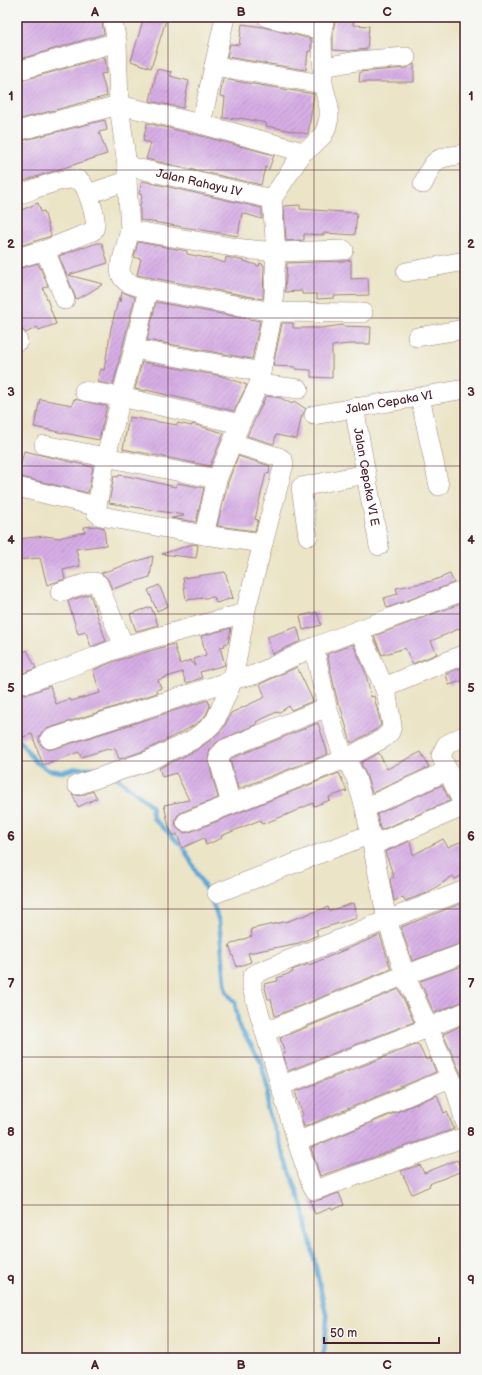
<svg xmlns="http://www.w3.org/2000/svg" width="482" height="1375" font-family="'Balsamiq Sans',sans-serif">
	<defs>
		<pattern id="building-hatch" width="6" height="6" patternUnits="userSpaceOnUse"><rect width="6" height="6" fill="#d6ade5"/><path d="M-1 1l2-2M0 6l6-6M5 7l2-2" fill="none" stroke="#b994c5"/></pattern>
	</defs>
	<rect width="100%" height="100%" fill="#f6f6f2"/>
	<filter id="ink" filterUnits="userSpaceOnUse"><feTurbulence type="fractalNoise" baseFrequency=".025" numOctaves="2"/><feDisplacementMap in="SourceGraphic" scale="8" xChannelSelector="R" yChannelSelector="G"/><feConvolveMatrix kernelMatrix="1 2 1 2 8 2 1 2 1" color-interpolation-filters="sRGB"/></filter>
	<filter id="wash" filterUnits="userSpaceOnUse"><feTurbulence type="fractalNoise" baseFrequency=".012" numOctaves="4" result="noise"/><feDisplacementMap in="SourceGraphic" scale="16" xChannelSelector="R" yChannelSelector="G"/><feGaussianBlur stdDeviation="0.9" result="paint"/><feColorMatrix in="noise" values="0 0 0 0 0 0 0 0 0 0 0 0 0 0 0 0 0 1.4 0 .05"/><feComposite in="paint" operator="in"/></filter>
	<g filter="url(#wash)">
		<rect width="100%" height="100%" fill="#ebe4c6"/>
		<g fill="none" stroke-linecap="round" stroke-linejoin="round">
			<g stroke="#5da7d5" stroke-width="4.5">
				<polyline points="17,738 36,762 48,770 62,772 76,768 104,768"/>
				<polyline points="116,777 151,805 153,818 183,847 212,901 219,922 226,991 235,1003 239,1026 261,1061 268,1090 267,1108 303,1207 327,1319 324,1351 322,1358"/>
			</g>
		</g>
		<g id="blocks">
			<g fill="url(#building-hatch)">
				<polygon points="17,17 101,17 104,34 17,60"/>
				<polygon points="144,17 167,17 151,68 131,61"/>
				<polygon points="336,17 354,17 353,25 369,26 367,49 349,51 333,50 333,31"/>
				<polygon points="242,24 263,27 311,39 311,49 310,52 308,51 306,70 227,57 230,44 239,45"/>
				<polygon points="105,57 107,73 101,74 107,96 17,120 17,82"/>
				<polygon points="414,64 414,82 359,82 360,72 407,68"/>
				<polygon points="157,69 172,72 170,76 189,81 183,108 150,101"/>
				<polygon points="223,79 314,94 308,134 266,126 266,123 240,118 240,119 223,118 225,97 220,96"/>
				<polygon points="105,120 107,130 99,132 107,154 17,183 17,142"/>
				<polygon points="147,123 198,135 274,155 269,169 265,167 261,185 146,159 151,143 143,141"/>
				<polygon points="142,181 262,208 262,219 242,213 238,236 140,220 140,207 142,195 139,194"/>
				<polygon points="38,203 41,212 44,211 51,236 17,247 17,212"/>
				<polygon points="300,205 300,209 357,213 355,235 324,233 324,235 304,234 304,240 286,241 284,206"/>
				<polygon points="138,242 187,251 187,254 212,259 225,263 226,257 244,261 259,266 260,263 264,265 263,299 137,275 141,259 134,257"/>
				<polygon points="97,243 102,243 108,263 68,275 103,284 85,295 76,299 59,256 83,247 83,248"/>
				<polygon points="351,260 351,279 368,278 369,295 334,296 334,298 317,299 317,294 302,294 302,291 285,292 287,263 344,261"/>
				<polygon points="38,263 48,286 43,288 56,324 39,330 37,327 26,333 22,330 17,317 17,269"/>
				<polygon points="122,292 135,297 113,385 97,382 101,369 104,370 111,328 119,297 120,302"/>
				<polygon points="156,302 260,321 252,359 147,340"/>
				<polygon points="282,323 293,323 293,328 321,328 343,325 343,326 371,327 370,344 349,344 332,346 332,378 311,377 311,370 295,369 296,367 273,366"/>
				<polygon points="142,362 222,376 247,385 234,411 146,390 146,391 135,389"/>
				<polygon points="266,396 281,398 292,404 294,401 306,409 301,418 297,439 276,435 274,444 247,436"/>
				<polygon points="40,399 72,405 74,399 107,406 99,440 34,427"/>
				<polygon points="129,417 177,425 177,423 192,426 192,424 224,433 210,466 123,449"/>
				<polygon points="24,451 93,467 88,493 17,476 17,466 20,467"/>
				<polygon points="238,456 270,466 269,474 266,473 255,519 258,520 255,531 217,526 228,482"/>
				<polygon points="119,475 132,477 175,487 177,483 204,488 196,522 171,518 184,516 184,515 109,503 114,476 118,477"/>
				<polygon points="97,526 104,528 106,545 76,549 80,566 63,570 65,579 47,585 40,558 17,560 17,539 45,536 59,538 85,532 84,527"/>
				<polygon points="193,544 198,545 196,558 162,554"/>
				<polygon points="153,556 150,577 112,589 108,579 101,573"/>
				<polygon points="225,572 233,598 216,603 214,597 186,600 183,578"/>
				<polygon points="450,574 454,583 387,608 384,598 398,594 396,588 432,581"/>
				<polygon points="159,585 168,606 157,611 148,590"/>
				<polygon points="90,594 106,641 91,647 86,632 78,634 68,601"/>
				<polygon points="462,603 465,612 465,626 431,641 437,654 412,664 405,648 382,655 374,636"/>
				<polygon points="151,607 158,625 136,631 130,614"/>
				<polygon points="317,612 321,625 303,630 300,616"/>
				<polygon points="297,627 301,641 272,654 267,637"/>
				<polygon points="231,628 228,643 224,644 225,646 220,647 225,665 200,672 202,678 186,683 182,672 158,680 161,688 156,690 157,693 47,729 42,732 39,737 39,742 43,747 48,750 53,749 208,700 210,706 206,715 199,722 186,730 144,751 119,759 115,748 109,750 108,749 81,757 79,752 43,765 32,734 17,739 17,694 22,692 26,694 31,693 50,686 56,704 70,699 71,701 100,693 93,670 115,661 174,644 180,664 191,660 194,666 195,666 194,659 206,655 201,636"/>
				<polygon points="353,644 366,674 371,697 374,696 381,725 377,729 351,743 340,705 338,705 338,704 327,654"/>
				<polygon points="27,650 36,668 21,674 17,667 17,655"/>
				<polygon points="465,666 465,680 449,685 446,674"/>
				<polygon points="297,667 313,701 291,710 289,706 278,713 277,712 256,722 257,724 217,742 210,749 208,760 218,798 182,812 178,815 175,820 176,826 179,830 184,833 190,832 339,773 347,791 329,797 330,800 314,806 313,803 284,816 262,824 260,820 221,836 222,838 206,845 204,838 182,848 177,834 173,836 169,827 164,805 189,800 176,773 162,777 159,768 197,750 212,739 223,729 231,713 265,697 260,684"/>
				<polygon points="318,723 328,754 238,789 230,760 232,758"/>
				<polygon points="421,752 429,767 372,793 366,775 361,763 379,753 387,769"/>
				<polygon points="442,785 450,801 381,830 380,829 377,814"/>
				<polygon points="93,791 97,798 78,807 72,794 80,796"/>
				<polygon points="443,839 448,847 465,840 465,874 455,879 453,876 427,893 405,901 403,897 394,901 390,879 394,877 385,852 410,841 413,855"/>
				<polygon points="465,902 465,942 412,961 401,927"/>
				<polygon points="353,903 357,918 316,930 318,935 299,943 248,953 251,962 237,967 229,945 252,936 251,929 288,921 328,907 329,911"/>
				<polygon points="380,935 391,969 275,1016 271,999 268,999 264,984 278,981 277,978 293,972 292,970 309,964 309,965"/>
				<polygon points="465,965 465,1001 434,1013 420,981"/>
				<polygon points="399,989 414,1022 288,1071 283,1054 285,1053 280,1038"/>
				<polygon points="465,1024 465,1083 443,1034"/>
				<polygon points="418,1044 426,1060 430,1058 436,1072 304,1127 301,1116 303,1115 295,1092"/>
				<polygon points="437,1095 444,1113 447,1112 454,1129 320,1176 311,1148"/>
				<polygon points="457,1160 462,1171 429,1184 430,1186 412,1194 401,1171 420,1165 424,1173"/>
				<polygon points="339,1193 344,1205 332,1210 331,1208 315,1214 310,1200 319,1200"/>
			</g>
		</g>
	</g>
	<g filter="url(#ink)">
		<use href="#blocks" fill-opacity="0" stroke="#9a8278" stroke-width="1"/>
		<g fill="none" stroke-linecap="round" stroke-linejoin="round">
			<g stroke="#9a8278" stroke-width="20">
				<g id="street">
					<path d="M112,17L117,42L119,105L127,166V181L130,230L120,268C120,284 135,286 148,289L134,349L106,456L96,512L101,516L204,535L263,543L284,464L283,460L279,457L232,443"/>
					<polyline points="267,17 322,30"/>
					<polyline points="214,66 323,84"/>
					<polyline points="323,67 357,61 406,57"/>
					<polyline points="17,71 117,42"/>
					<polyline points="201,124 225,17"/>
					<polyline points="17,131 119,105 201,124 303,152"/>
					<path id="s1" d="M127,166L272,199"/>
					<path d="M423,184C435,156 437,158 465,154"/>
					<path d="M17,195C31,191 68,174 80,181C84,184 86,190 88,194L127,181"/>
					<polyline points="130,230 244,249 276,252 344,250"/>
					<polyline points="45,250 65,300"/>
					<path d="M17,258L45,250L93,231C99,222 91,204 88,194"/>
					<polyline points="406,272 465,261"/>
					<polyline points="148,289 273,312 363,313"/>
					<polyline points="417,337 465,329"/>
					<polyline points="17,339 18,341"/>
					<polyline points="134,349 261,372"/>
					<polyline points="259,384 299,389"/>
					<polyline points="84,391 121,397 240,424"/>
					<polyline points="420,397 439,486"/>
					<path id="s2" d="M354,407L379,546"/>
					<path id="s3" d="M314,415L465,389"/>
					<polyline points="44,445 217,479"/>
					<polyline points="17,487 96,506"/>
					<polyline points="204,535 217,479 240,424 259,384 261,372 273,312 276,252 272,199 303,152 312,146 323,135 326,129 329,118 329,107 323,84 322,30 325,17"/>
					<polyline points="308,536 301,487 366,474"/>
					<polyline points="465,590 314,647 327,707 341,750 356,778 365,808 387,920 465,890"/>
					<polyline points="60,592 90,582 95,582 98,584 124,646"/>
					<polyline points="245,613 263,543"/>
					<polyline points="359,630 384,687"/>
					<polyline points="27,683 124,646 245,613 233,680 215,721 206,730 192,740 148,761 77,785"/>
					<polyline points="465,735 446,745 441,756 465,808"/>
					<polyline points="50,739 239,678 254,675 314,647"/>
					<polyline points="231,804 219,760 219,756 225,749 327,707"/>
					<polyline points="365,808 440,774"/>
					<polyline points="186,822 345,759 384,738 390,732 392,726 387,696 384,687 465,654"/>
					<polyline points="373,845 458,809"/>
					<polyline points="217,893 371,834"/>
					<polyline points="265,1032 405,975 465,953"/>
					<polyline points="280,1086 428,1028 465,1012"/>
					<polyline points="465,1122 456,1090 405,975 387,920 259,972 255,974 252,977 252,988 297,1142 312,1186 315,1190 465,1137"/>
					<polyline points="297,1142 450,1078"/>
				</g>
			</g>
			<use href="#street" stroke="#fff" stroke-width="19"/>
		</g>
	</g>
	<path fill="none" stroke="#4a1f2b" stroke-width="1" stroke-opacity="0.55" d="M168,17V1358M314,17V1358M17,170H465M17,318H465M17,466H465M17,614H465M17,761H465M17,909H465M17,1057H465M17,1205H465"/>
	<g text-anchor="middle" stroke-width="3.5" stroke-linejoin="round" paint-order="stroke">
		<g font-size="12" fill="#4a1f2b" stroke="#f6f6f2">
			<text dy="4" stroke="none"><textPath href="#s1" startOffset="74">Jalan Rahayu IV</textPath></text>
			<text dy="4" stroke="none"><textPath href="#s3" startOffset="76">Jalan Cepaka VI</textPath></text>
			<text dy="4" stroke="none"><textPath href="#s2" startOffset="71">Jalan Cepaka VI E</textPath></text>
		</g>
	</g>
	<rect width="482" height="1375" fill="none" stroke="#f6f6f2" stroke-width="44"/>
	<path d="M324 1337v6h115v-6" fill="none" stroke="#4a1f2b" stroke-width="2"/>
	<text x="330" y="1337" font-size="12" fill="#4a1f2b" stroke="#f6f6f2" stroke-width="3" paint-order="stroke">50 m</text>
	<rect x="22" y="22" width="438" height="1331" fill="none" stroke="#4a1f2b" stroke-width="1.5"/>
	<g font-size="13" text-anchor="middle" font-weight="bold" fill="#4a1f2b">
		<text x="95" y="16">A</text>
		<text x="241" y="16">B</text>
		<text x="387" y="16">C</text>
		<text x="11" y="100">1</text>
		<text x="471" y="100">1</text>
		<text x="11" y="248">2</text>
		<text x="471" y="248">2</text>
		<text x="11" y="396">3</text>
		<text x="471" y="396">3</text>
		<text x="11" y="544">4</text>
		<text x="471" y="544">4</text>
		<text x="11" y="692">5</text>
		<text x="471" y="692">5</text>
		<text x="11" y="840">6</text>
		<text x="471" y="840">6</text>
		<text x="11" y="988">7</text>
		<text x="471" y="988">7</text>
		<text x="11" y="1136">8</text>
		<text x="471" y="1136">8</text>
		<text x="11" y="1284">9</text>
		<text x="471" y="1284">9</text>
		<text x="95" y="1369">A</text>
		<text x="241" y="1369">B</text>
		<text x="387" y="1369">C</text>
	</g>
</svg>
